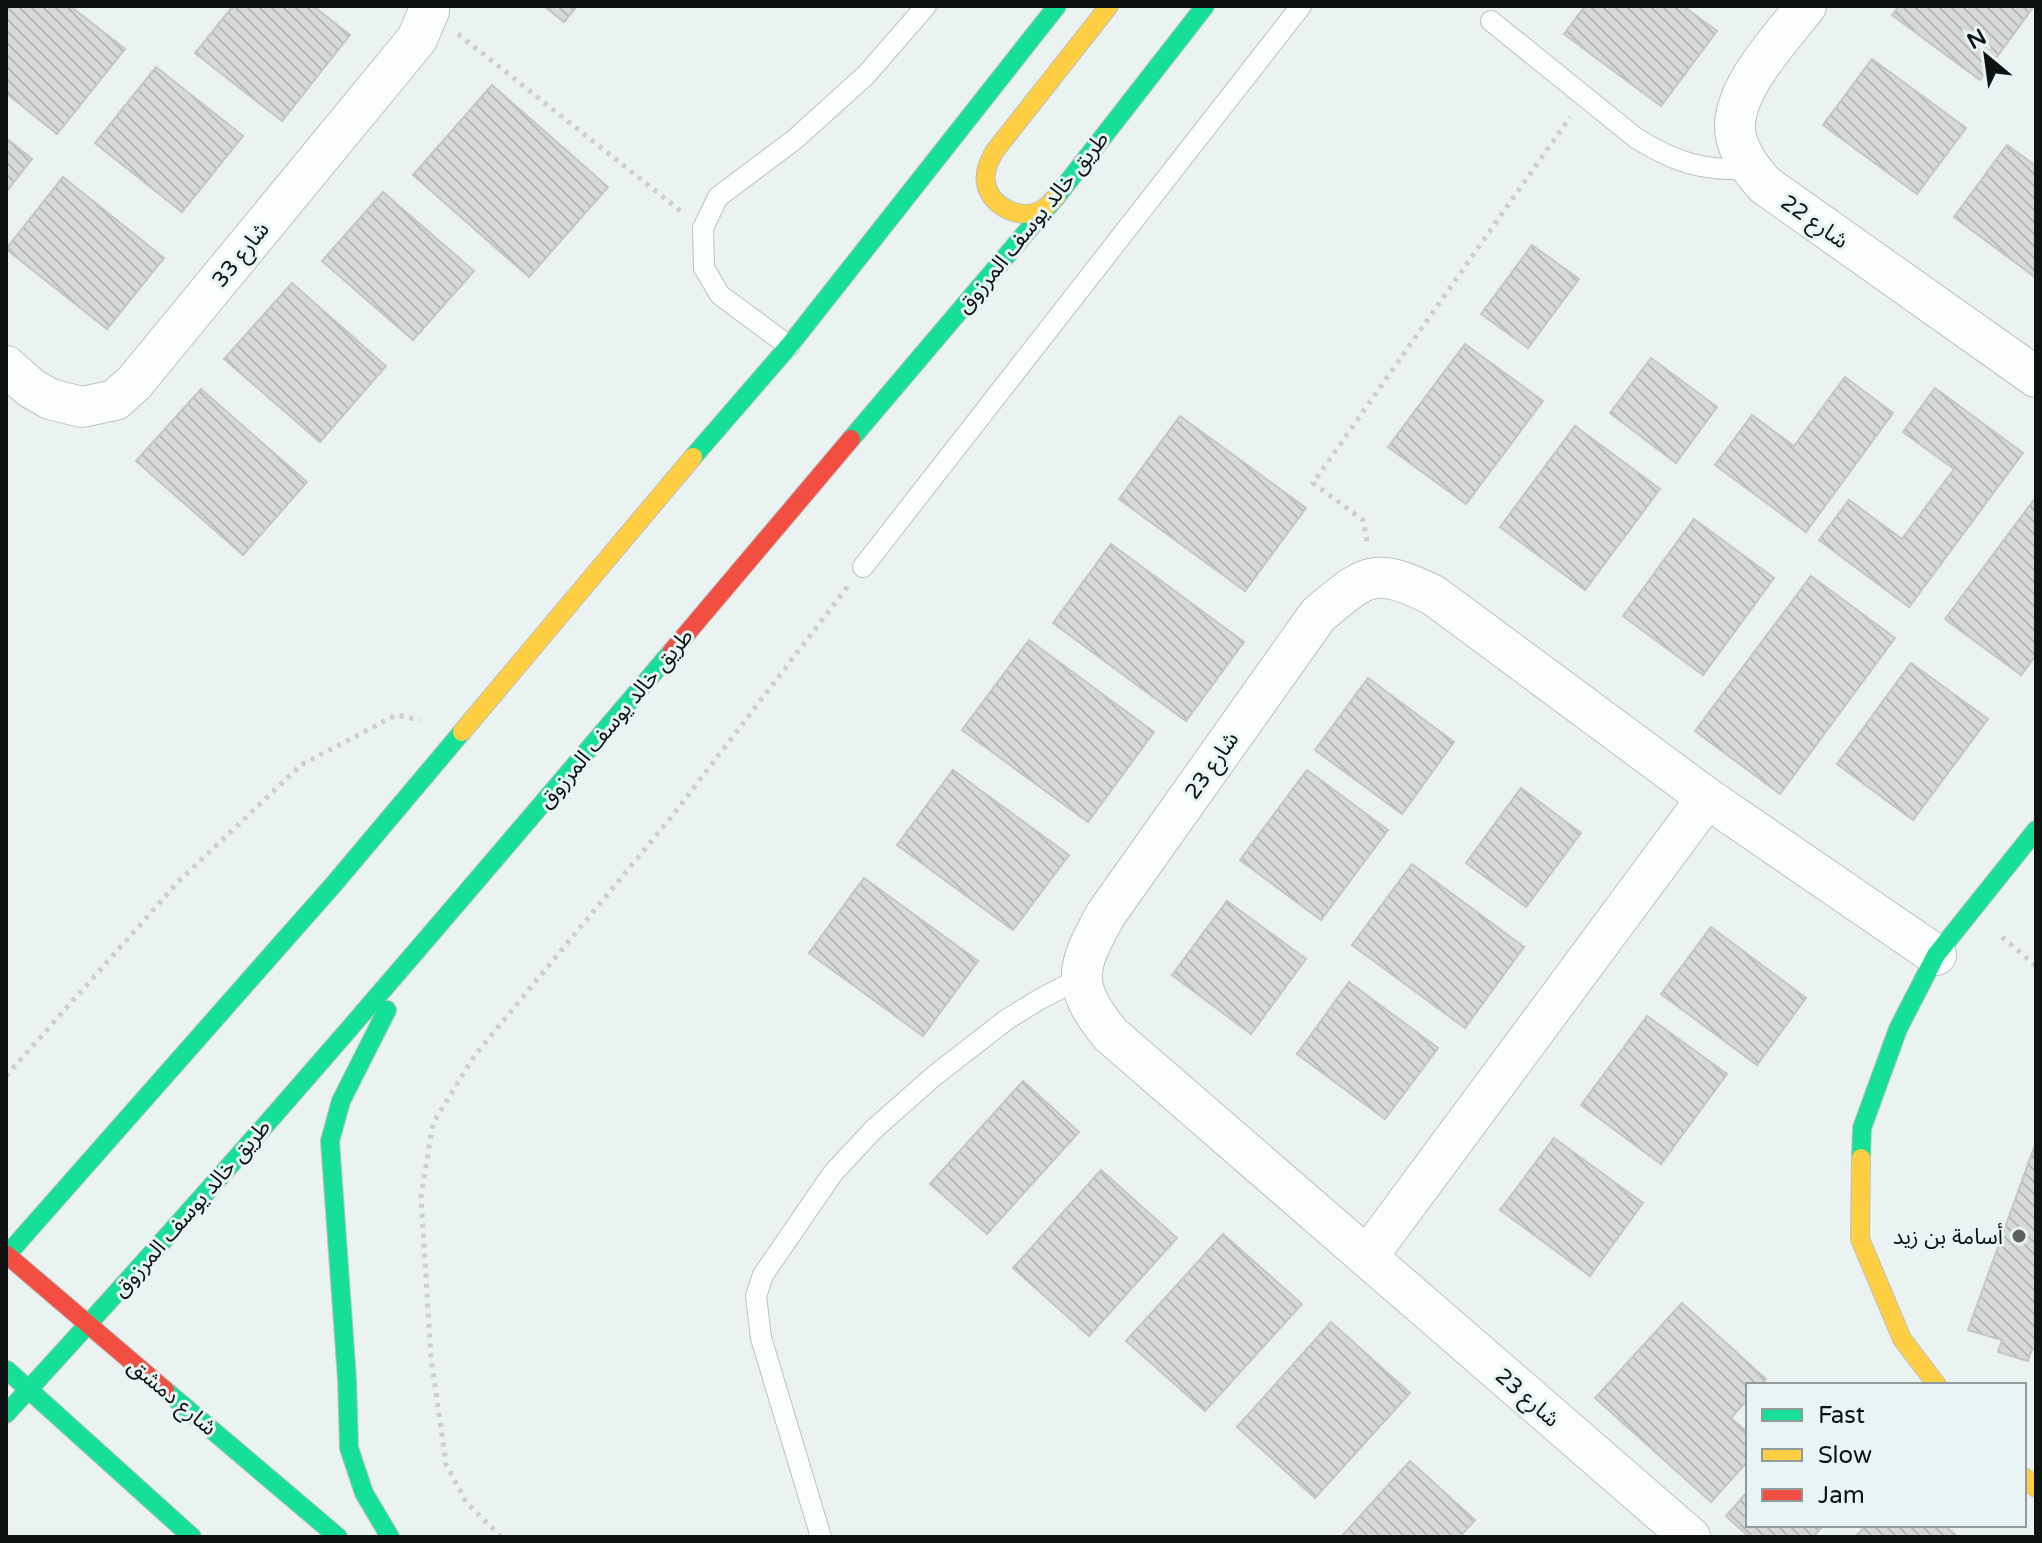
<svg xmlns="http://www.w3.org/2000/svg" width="2042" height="1543" font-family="'Varela Round','Noto Sans Arabic',sans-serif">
	<defs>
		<pattern id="building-back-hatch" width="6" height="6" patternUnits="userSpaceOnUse" patternTransform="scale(2)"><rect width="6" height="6" fill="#d8d9d9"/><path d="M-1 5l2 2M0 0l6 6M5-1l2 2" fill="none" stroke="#b8b9b9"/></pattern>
	</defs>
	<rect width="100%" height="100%" fill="#ebf2f2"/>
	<g fill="url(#building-back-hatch)" stroke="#c5c6c5" stroke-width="2">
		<polygon points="8,6 70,6 125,49 57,134 6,93 6,9"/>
		<polygon points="233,6 313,6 350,35 282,121 195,53"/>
		<polygon points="544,6 577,6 564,22"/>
		<polygon points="1585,6 1683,6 1717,31 1661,106 1564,34"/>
		<polygon points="1899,6 2034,6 1980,80 1892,15"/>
		<polygon points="1872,59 1966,128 1917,194 1823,125"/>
		<polygon points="156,67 243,136 182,212 95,143"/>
		<polygon points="492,85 608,187 529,277 413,175"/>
		<polygon points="6,138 32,159 6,192"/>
		<polygon points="2007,145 2036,166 2036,278 1954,217"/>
		<polygon points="63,177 164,258 107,329 6,249"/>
		<polygon points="383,192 474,271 413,340 322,261"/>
		<polygon points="1532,245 1579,279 1528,348 1481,314"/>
		<polygon points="292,283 386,366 320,442 224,359"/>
		<polygon points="1465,344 1543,401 1466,504 1388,447"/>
		<polygon points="1651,358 1717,407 1676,463 1610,413"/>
		<polygon points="1845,377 1893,413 1806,532 1715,465 1752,415 1794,446"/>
		<polygon points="1935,388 2023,453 1909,607 1819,540 1849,500 1902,539 1954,469 1903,432"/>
		<polygon points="201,389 307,482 243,555 136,461"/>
		<polygon points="1180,416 1306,508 1245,591 1119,499"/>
		<polygon points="1575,426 1660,489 1585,590 1500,527"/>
		<polygon points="2036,497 2036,655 2021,675 1945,619"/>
		<polygon points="1694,519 1774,578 1703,675 1623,616"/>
		<polygon points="1111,544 1244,642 1186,721 1053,623"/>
		<polygon points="1811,576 1895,638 1780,794 1695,731"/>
		<polygon points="1029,640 1154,732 1088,822 962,730"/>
		<polygon points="1911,663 1988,719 1913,820 1837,764"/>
		<polygon points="1368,678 1454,742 1402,814 1315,750"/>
		<polygon points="953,770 1069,855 1013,930 897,845"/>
		<polygon points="1307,770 1388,830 1321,920 1240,860"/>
		<polygon points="1521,788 1581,833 1526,907 1466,863"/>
		<polygon points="1412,864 1524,947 1465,1028 1352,945"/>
		<polygon points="864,878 978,961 923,1036 809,953"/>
		<polygon points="1227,901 1306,959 1251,1034 1172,975"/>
		<polygon points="1711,927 1806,998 1757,1065 1661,994"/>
		<polygon points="1349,982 1438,1048 1385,1119 1297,1054"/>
		<polygon points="1647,1016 1727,1074 1661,1164 1581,1105"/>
		<polygon points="1023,1081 1079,1132 987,1234 930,1184"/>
		<polygon points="1554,1138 1643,1203 1590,1276 1500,1210"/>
		<polygon points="2036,1142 2036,1350 2032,1349 2028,1361 1998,1352 2002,1340 1968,1330"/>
		<polygon points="1101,1170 1177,1238 1089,1336 1013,1268"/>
		<polygon points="1223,1234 1302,1304 1205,1411 1126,1341"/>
		<polygon points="1682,1303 1766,1379 1761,1385 1748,1385 1748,1399 1731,1418 1748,1433 1748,1461 1711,1502 1595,1398"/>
		<polygon points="1331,1322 1410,1393 1315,1498 1237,1427"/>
		<polygon points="1410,1461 1475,1520 1460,1537 1341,1537"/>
		<polygon points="1748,1491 1748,1525 1824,1525 1813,1537 1749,1537 1726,1516"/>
		<polygon points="1866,1525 1944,1525 1958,1537 1855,1537"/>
	</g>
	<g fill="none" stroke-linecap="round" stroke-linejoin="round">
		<g stroke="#bcc1c1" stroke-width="22">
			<g id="lane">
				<path d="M1491,21L1636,138C1676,163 1703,171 1751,169"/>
				<polyline points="789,346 720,295 704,268 703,228 718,197 794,140 866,75 926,6"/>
				<polyline points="863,567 1301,6"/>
				<polyline points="821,1537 761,1338 756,1296 763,1275 833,1173 874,1129 934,1076 1006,1020 1040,999 1081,978"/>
			</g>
		</g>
		<g stroke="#bcc1c1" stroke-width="42">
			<g id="street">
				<path d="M1806,6C1781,39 1727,93 1736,137C1740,154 1753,172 1765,185L2036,377"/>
				<polyline points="6,366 31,388 50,399 82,407 115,400 134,383 417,39 429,11 429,6"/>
				<polyline points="1367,1257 1707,798"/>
				<path d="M1690,1537L1111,1035C1070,985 1076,968 1106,914L1318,615C1367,574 1373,566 1433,595L1707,798L1936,955"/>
			</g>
		</g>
		<g stroke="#bcc1c1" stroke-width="20">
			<g id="fast">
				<polyline points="851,439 1057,196 1205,6"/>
				<polyline points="693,457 789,346 1057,6"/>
				<polyline points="387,1010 341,1101 330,1141 347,1379 349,1448 364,1493 390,1537"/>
				<polyline points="1861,1158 1862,1128 1898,1029 1936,955 2036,830"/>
				<polyline points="6,1256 334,884 462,732"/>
				<polyline points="7,1370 192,1537"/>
				<polyline points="165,1390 338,1537"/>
				<path d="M6,1414C235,1166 454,908 672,651"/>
			</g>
		</g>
		<g stroke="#bcc1c1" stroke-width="20">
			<g id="slow">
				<path d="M1057,196C1053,200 1048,206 1043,209C1022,222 990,207 986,183C984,171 989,162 994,152L1109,6"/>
				<polyline points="462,732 693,457"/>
				<polyline points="1861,1158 1860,1239 1902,1339 1937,1385"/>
				<polyline points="2024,1477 2036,1488"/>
			</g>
		</g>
		<g stroke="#bcc1c1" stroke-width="20">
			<g id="jam">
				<polyline points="672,651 851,439"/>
				<polyline points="7,1255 165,1390"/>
			</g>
		</g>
		<g stroke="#cdcfcf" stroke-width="5" stroke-dasharray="4 6" stroke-linecap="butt">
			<polyline points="458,34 682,212"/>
			<polyline points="1367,541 1363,520 1313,483 1570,117"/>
			<polyline points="2002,937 2036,966"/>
			<polyline points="6,1076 179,881 301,765 396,715 420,720"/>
			<polyline points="501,1537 466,1502 446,1464 431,1357 421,1197 433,1123 475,1055 673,815 848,586"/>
		</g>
		<use href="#lane" stroke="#fcfdfd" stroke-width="20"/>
		<use href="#street" stroke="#fcfdfd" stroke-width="40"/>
		<use href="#fast" stroke="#16e098" stroke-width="18"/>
		<use href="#slow" stroke="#ffcf43" stroke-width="18"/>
		<use href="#jam" stroke="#f24e42" stroke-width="18"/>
	</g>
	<circle fill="#5b6060" stroke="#e8f5f5" stroke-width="3" cx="2019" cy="1236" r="8"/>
	<g text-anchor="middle" stroke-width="6" stroke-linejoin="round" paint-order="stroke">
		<g font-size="22" fill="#0e1212" stroke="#e8f5f5">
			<text transform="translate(1815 221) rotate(35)" y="8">شارع 22</text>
			<text transform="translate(1032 222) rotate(-51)" y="8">طريق خالد يوسف المرزوق</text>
			<text transform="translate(240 254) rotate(-51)" y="8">شارع 33</text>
			<text transform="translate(615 718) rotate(-50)" y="8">طريق خالد يوسف المرزوق</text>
			<text transform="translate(1211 765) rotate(-55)" y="8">شارع 23</text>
			<text transform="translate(191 1208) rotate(-49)" y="8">طريق خالد يوسف المرزوق</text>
			<text transform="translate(173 1396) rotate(40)" y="8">شارع دمشق</text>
			<text transform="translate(1528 1397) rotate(41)" y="8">شارع 23</text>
		</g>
		<g font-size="22" fill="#0e1212" stroke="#e8f5f5" text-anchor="end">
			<text x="2003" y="1244">أسامة بن زيد</text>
		</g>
	</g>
	<rect width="2042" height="1543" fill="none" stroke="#0e1212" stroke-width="16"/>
	<rect x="1746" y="1383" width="280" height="144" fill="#e8f5f5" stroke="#919a9a" stroke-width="2"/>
	<rect x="1762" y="1409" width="40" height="12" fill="#16e098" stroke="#919a9a" stroke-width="2"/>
	<text x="1818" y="1423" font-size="24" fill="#0e1212">Fast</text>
	<rect x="1762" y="1449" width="40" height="12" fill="#ffcf43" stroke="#919a9a" stroke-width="2"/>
	<text x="1818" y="1463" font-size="24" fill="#0e1212">Slow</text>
	<rect x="1762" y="1489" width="40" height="12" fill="#f24e42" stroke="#919a9a" stroke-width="2"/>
	<text x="1818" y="1503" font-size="24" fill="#0e1212">Jam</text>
	<g transform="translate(1986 56) rotate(331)" stroke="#e8f5f5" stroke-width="6" paint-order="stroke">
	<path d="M0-6L14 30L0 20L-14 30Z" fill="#0e1212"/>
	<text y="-12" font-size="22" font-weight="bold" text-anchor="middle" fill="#0e1212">N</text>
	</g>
</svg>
